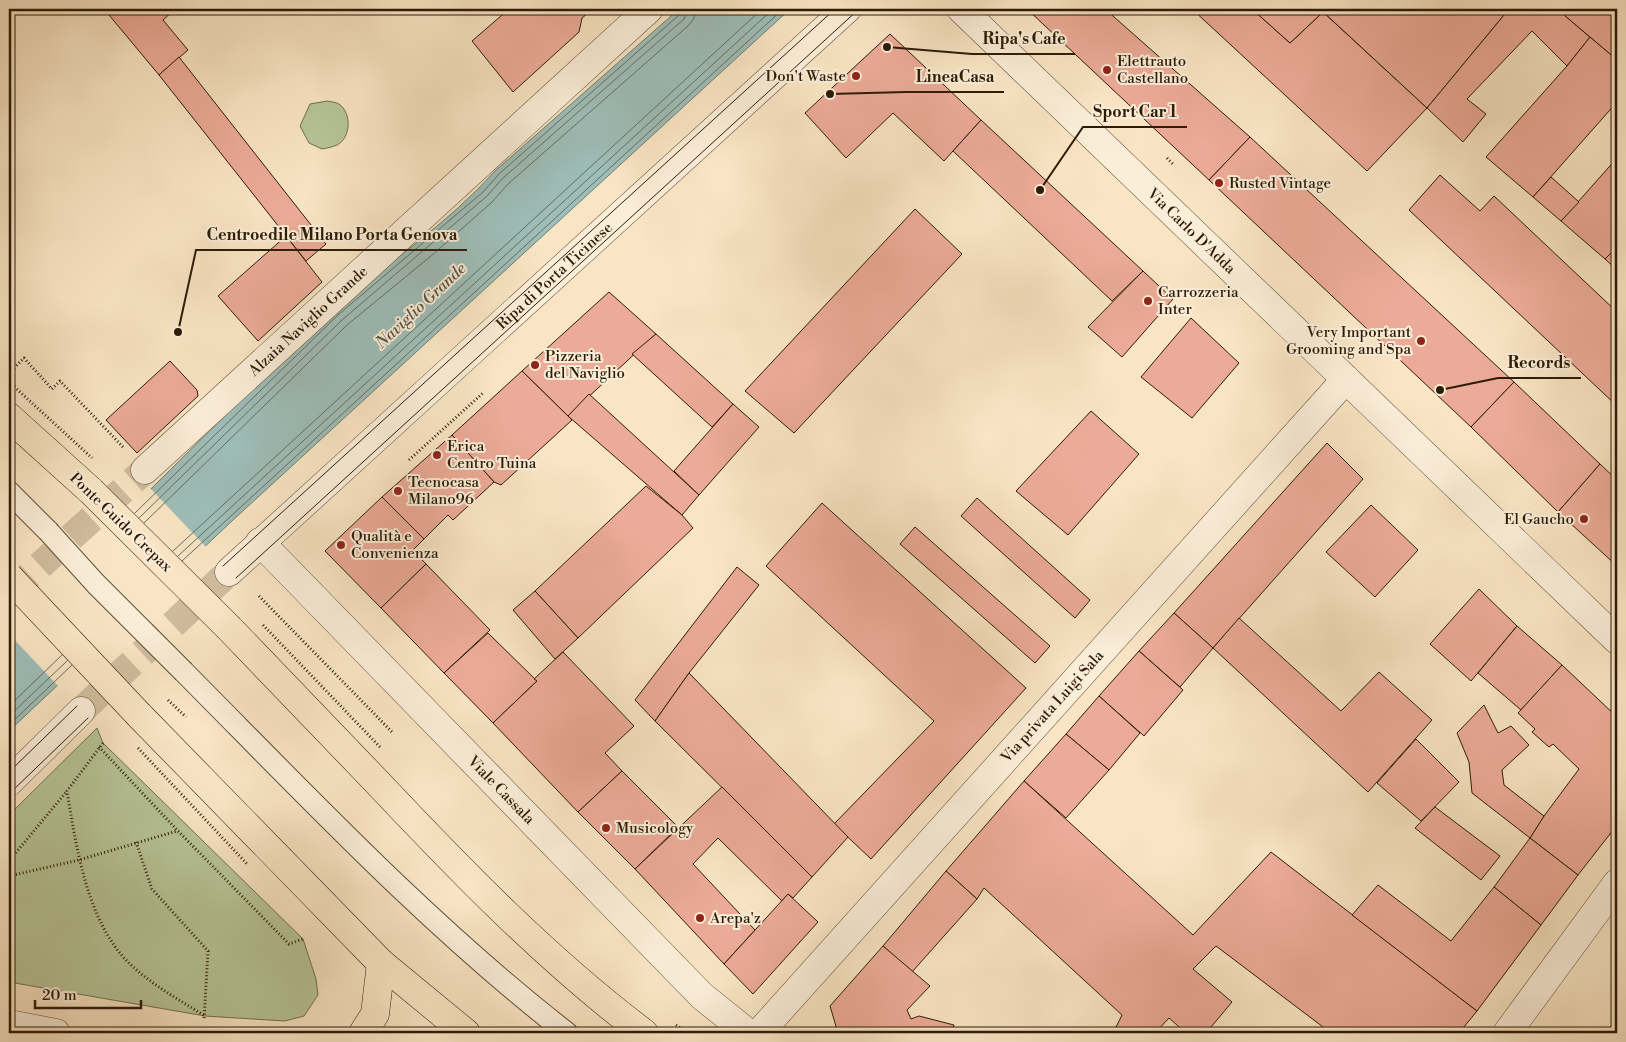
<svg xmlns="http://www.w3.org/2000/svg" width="1626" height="1042" font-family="'Libre Bodoni',serif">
	<rect width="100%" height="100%" fill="#f9e5c4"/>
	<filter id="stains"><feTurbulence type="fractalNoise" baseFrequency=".004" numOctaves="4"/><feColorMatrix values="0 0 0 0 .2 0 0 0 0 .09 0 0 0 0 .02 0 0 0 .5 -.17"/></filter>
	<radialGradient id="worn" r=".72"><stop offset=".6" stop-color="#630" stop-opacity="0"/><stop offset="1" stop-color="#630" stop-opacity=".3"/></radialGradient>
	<g fill="#b7c699" stroke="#727050">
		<path d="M327,101C331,102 336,102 339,104C352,113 351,138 337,145C333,147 327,148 322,149L309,143L300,126L310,104Z"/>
		<polygon points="97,728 103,743 303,939 316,979 318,995 304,1016 285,1021 205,1016 9,982 9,815"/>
	</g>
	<path fill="#9ebeb9" stroke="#717d71" d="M679,9H790L233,520L9,731V629C117,524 223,415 333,312C386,263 447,225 495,171Z"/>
	<polygon fill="#f9e5c4" points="150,488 207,548 59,687 9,634 9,626"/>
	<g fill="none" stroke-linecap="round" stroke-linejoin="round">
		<g stroke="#666c60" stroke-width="1">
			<polyline points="135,513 338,315 483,192 499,174 679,15 681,9"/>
			<polyline points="139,518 342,320 487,196 503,178 684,19 688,9"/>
			<polyline points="144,523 347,325 431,256 492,202 508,184 689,25 694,18 695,9"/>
			<polyline points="173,551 762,9"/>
			<polyline points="178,556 773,9"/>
			<polyline points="182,561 783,9"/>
			<polyline points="9,706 62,655"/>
			<polyline points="9,716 67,661"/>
			<polyline points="9,725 72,665"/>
		</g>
	</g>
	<g fill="#ecab98" stroke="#2d1b06">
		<polygon points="104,9 175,9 163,20 188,50 159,75"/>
		<polygon points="509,9 593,9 582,18 579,32 513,92 472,41"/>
		<polygon points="1027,9 1105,9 1250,137 1209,180"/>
		<polygon points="1192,9 1252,9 1290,43 1323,12 1427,108 1367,171"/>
		<polygon points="1252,9 1320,9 1323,12 1290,43"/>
		<polygon points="1320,9 1509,9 1427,108"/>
		<polygon points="1509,9 1557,9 1590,37 1567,66 1532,31 1467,99 1486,114 1463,142 1427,108"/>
		<polygon points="1557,9 1610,9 1617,15 1617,60"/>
		<polygon points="890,34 981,120 944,161 893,113 846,158 805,113"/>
		<polygon points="1590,37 1617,60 1617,102 1533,197 1486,157 1567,66"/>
		<polygon points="179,57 326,244 306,261 159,75"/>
		<polygon points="981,120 1143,271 1112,301 953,151"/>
		<polygon points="1250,137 1514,382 1471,427 1209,180"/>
		<polygon points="1617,158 1617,247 1605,259 1561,221"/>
		<polygon points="1440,175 1480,211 1494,196 1617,312 1617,406 1409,210"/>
		<polygon points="1551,177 1579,202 1561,221 1533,197"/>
		<polygon points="915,209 962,254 794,433 745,391"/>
		<polygon points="286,236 322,282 258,341 218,296"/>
		<polygon points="1617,247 1617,270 1605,259"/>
		<polygon points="1143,271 1173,299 1122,357 1088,327"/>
		<polygon points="609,292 656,334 568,416 522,371"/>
		<polygon points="1191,318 1239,363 1192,418 1141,377"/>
		<polygon points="656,334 733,404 712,427 632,354"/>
		<polygon points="170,361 197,390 198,396 137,453 106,420"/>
		<polygon points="522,371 572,420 501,485 494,482 452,435"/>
		<polygon points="1514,382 1600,464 1558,512 1471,427"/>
		<polygon points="589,394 699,495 682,515 568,416"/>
		<polygon points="733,404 759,427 699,495 674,471"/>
		<polygon points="1091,411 1139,454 1068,535 1016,491"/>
		<polygon points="452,435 494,482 453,520 448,515 424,539 382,497"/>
		<polygon points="1327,443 1363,479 1213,648 1174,613"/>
		<polygon points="1600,464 1617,480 1617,566 1558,512"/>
		<polygon points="646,486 682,515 693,528 578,638 535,591"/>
		<polygon points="382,497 424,539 413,550 426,564 381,608 325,551"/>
		<polygon points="977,498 1090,600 1075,618 961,516"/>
		<polygon points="822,503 1026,688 871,859 834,824 934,721 766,566"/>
		<polygon points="1371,505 1418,550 1375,597 1326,552"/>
		<polygon points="915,527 1050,646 1035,663 900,544"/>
		<polygon points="426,564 490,630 444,673 381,608"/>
		<polygon points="737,567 759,585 689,673 655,721 635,700"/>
		<polygon points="1479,589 1517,626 1471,681 1430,644"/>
		<polygon points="535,591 578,638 555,659 513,610"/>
		<polygon points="1174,613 1213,648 1180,687 1139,651"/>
		<polygon points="1239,618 1341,711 1379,672 1432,720 1368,792 1213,648"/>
		<polygon points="1517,626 1562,665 1521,710 1478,673"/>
		<polygon points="488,633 537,681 493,723 444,673"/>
		<polygon points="1139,651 1183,690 1144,736 1099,696"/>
		<polygon points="563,652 634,726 605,753 622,771 578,812 493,723 537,681 534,679"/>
		<polygon points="1562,665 1617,717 1617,825 1578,875 1530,838 1544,816 1579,769 1553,744 1549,747 1532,732 1535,729 1518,713"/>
		<polygon points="689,673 848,837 812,877 655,721"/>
		<polygon points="1099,696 1140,733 1109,770 1066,734"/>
		<polygon points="1484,705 1498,733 1511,726 1529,745 1502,770 1504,785 1544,816 1530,838 1472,793 1469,762 1457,733"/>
		<polygon points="1066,734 1109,770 1066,818 1024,781"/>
		<polygon points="1416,739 1459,782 1421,821 1377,783"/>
		<polygon points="622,771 678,827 635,869 578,812"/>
		<polygon points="1024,781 1193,935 1271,852 1477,1011 1459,1033 1331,1033 1216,946 1193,969 1232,1002 1206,1033 1186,1033 1169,1018 1155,1033 1113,1033 1122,1015 984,888 977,899 946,871"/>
		<polygon points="722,787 812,877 793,898 788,894 782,901 718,838 693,864 755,930 724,964 635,869"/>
		<polygon points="1435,807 1500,856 1481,880 1415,828"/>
		<polygon points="1530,838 1578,875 1541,925 1494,887"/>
		<polygon points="946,871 977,899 912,972 883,946"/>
		<polygon points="1378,885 1451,941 1494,887 1541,925 1477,1011 1352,915"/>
		<polygon points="788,894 818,922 753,994 724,964"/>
		<polygon points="883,946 930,986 907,1010 911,1019 919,1016 954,1025 951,1033 838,1033 830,1006"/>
	</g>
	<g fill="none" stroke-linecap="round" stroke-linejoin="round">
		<polyline stroke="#d0bd9e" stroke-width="28" stroke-dasharray="28 14" stroke-linecap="butt" points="9,594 145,470"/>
		<polyline stroke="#d0bd9e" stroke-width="28" stroke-dasharray="28 14" stroke-linecap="butt" points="81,711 229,572"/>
		<g stroke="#604e36" stroke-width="23">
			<g id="service">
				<polyline points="9,492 48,531"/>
				<path d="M184,672C308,797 428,925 567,1033"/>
			</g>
		</g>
		<g stroke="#604e36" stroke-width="29">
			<g id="minor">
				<path id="s1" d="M961,9L1617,640"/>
				<path id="s2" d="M145,470L649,9"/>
				<path id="s3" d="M260,542L702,996L748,1033"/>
				<polyline points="9,1024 56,1033"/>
				<path id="s4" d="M759,1033L1346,379"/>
				<polyline points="1507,1033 1617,883"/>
			</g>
		</g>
		<g stroke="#604e36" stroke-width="29">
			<g id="tertiary">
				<path id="s5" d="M229,572L847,9"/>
				<polyline points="9,782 81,711"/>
			</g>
		</g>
		<g stroke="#2d1b06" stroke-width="29">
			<g id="primary">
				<polyline points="9,417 91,491"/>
				<path d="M230,629C279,680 328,731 377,782C461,871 546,959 644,1033"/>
				<polyline points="139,715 381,963 466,1033"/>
				<polyline points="363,1033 375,1014 381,963"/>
			</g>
		</g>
		<g stroke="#2d1b06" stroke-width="3" stroke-dasharray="1 2.5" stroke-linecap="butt">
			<polyline points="1167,158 1174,165"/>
			<polyline points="9,373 24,358 52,389 60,381 124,448"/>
			<polyline points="409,460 484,392"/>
			<polyline points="259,596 392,732"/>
			<path d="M103,743L67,791C76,846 87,920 127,961C150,984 178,999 205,1016"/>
			<polyline points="99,747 178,831 289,944 303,939"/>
			<polyline points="136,842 152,889 208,951 204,1020"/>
			<polyline points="9,861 67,791"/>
			<polyline points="9,876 79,860 177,831"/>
			<polyline points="676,1025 688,1033"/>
		</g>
		<use href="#service" stroke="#fbeed9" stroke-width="21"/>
		<use href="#minor" stroke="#fbeed9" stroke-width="28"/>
		<use href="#tertiary" stroke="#fbeed9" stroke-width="28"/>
		<use href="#primary" stroke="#f9e5c4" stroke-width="28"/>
		<g stroke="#2d1b06" stroke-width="1">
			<polyline points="223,566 835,9"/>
			<polyline points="236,578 859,9"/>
			<polyline points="9,772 77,706"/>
			<polyline points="9,794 88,718"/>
		</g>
		<polyline stroke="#2d1b06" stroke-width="4" stroke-dasharray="9 9" stroke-linecap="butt" points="9,11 11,9"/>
		<g stroke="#604e36" stroke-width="23" stroke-linecap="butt">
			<polyline id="service-bridge" points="48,531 96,584 184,672"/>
		</g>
		<g stroke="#2d1b06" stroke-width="29" stroke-linecap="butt">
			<g id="primary-bridge">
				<polyline points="91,491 230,629"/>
				<polyline points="9,577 139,715"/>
			</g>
		</g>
		<g stroke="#2d1b06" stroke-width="3" stroke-dasharray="1 2.5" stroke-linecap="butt">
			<polyline points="9,382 92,458"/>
			<polyline points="263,625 380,747"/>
			<polyline points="168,700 186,717"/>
			<polyline points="138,748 248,865"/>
		</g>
		<use href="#service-bridge" stroke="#fbeed9" stroke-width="21"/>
		<use href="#primary-bridge" stroke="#f9e5c4" stroke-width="28"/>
	</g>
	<g fill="#8f2418" stroke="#fbeed9" stroke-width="2">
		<circle cx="1107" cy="70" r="5"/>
		<circle cx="856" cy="76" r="5"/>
		<circle cx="1219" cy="183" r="5"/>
		<circle cx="1148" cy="301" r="5"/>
		<circle cx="1421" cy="341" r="5"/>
		<circle cx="535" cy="365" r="5"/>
		<circle cx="437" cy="455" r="5"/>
		<circle cx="398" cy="491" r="5"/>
		<circle cx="1584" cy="519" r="5"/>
		<circle cx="341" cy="545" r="5"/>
		<circle cx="606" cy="828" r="5"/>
		<circle cx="700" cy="918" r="5"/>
	</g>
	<g text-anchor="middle" stroke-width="4" stroke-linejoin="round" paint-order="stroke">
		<g font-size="15" fill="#2d1b06" stroke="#fbeed9" text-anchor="start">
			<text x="1117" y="66">Elettrauto<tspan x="1117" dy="17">Castellano</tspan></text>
			<text x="846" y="81" text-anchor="end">Don't Waste</text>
			<text x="1229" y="188">Rusted Vintage</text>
			<text x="1158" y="297">Carrozzeria<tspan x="1158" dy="17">Inter</tspan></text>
			<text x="1411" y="337" text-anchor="end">Very Important<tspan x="1411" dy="17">Grooming and Spa</tspan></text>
			<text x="545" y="361">Pizzeria<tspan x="545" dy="17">del Naviglio</tspan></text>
			<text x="447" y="451">Erica<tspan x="447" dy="17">Centro Tuina</tspan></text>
			<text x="408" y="487">Tecnocasa<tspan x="408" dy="17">Milano96</tspan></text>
			<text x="1574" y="524" text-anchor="end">El Gaucho</text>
			<text x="351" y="541">Qualità e<tspan x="351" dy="17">Convenienza</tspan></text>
			<text x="616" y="833">Musicology</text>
			<text x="710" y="923">Arepa'z</text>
		</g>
		<g font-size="15" fill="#2d1b06" stroke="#fbeed9">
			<text dy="5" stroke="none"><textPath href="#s1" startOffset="320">Via Carlo D'Adda</textPath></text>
			<text dy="5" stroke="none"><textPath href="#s5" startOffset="440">Ripa di Porta Ticinese</textPath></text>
			<text dy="5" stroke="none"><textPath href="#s2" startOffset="221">Alzaia Naviglio Grande</textPath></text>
			<text transform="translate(121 522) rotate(44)" y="5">Ponte Guido Crepax</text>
			<text dy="5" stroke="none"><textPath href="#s4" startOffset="439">Via privata Luigi Sala</textPath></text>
			<text dy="5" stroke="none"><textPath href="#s3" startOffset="346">Viale Cassala</textPath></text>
		</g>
		<g font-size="16" font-style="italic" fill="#555445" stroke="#fbeed9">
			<text transform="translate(420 305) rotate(-43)" y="6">Naviglio Grande</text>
		</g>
	</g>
	<path fill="none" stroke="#2d1b06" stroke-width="2" d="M887 47L972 54H1075M830 94L906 92H1004M1040 190L1083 127H1187M178 332L196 250H467M1440 390L1498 378H1581"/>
	<g fill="#2d1b06" stroke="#fbeed9" stroke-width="2">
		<circle cx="887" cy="47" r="5"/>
		<circle cx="830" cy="94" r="5"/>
		<circle cx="1040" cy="190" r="5"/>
		<circle cx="178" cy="332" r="5"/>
		<circle cx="1440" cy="390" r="5"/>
	</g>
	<g font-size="16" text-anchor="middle" font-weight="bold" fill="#2d1b06" stroke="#fbeed9" stroke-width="4" stroke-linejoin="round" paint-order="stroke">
		<text x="1024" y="44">Ripa's Cafe</text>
		<text x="955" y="82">LineaCasa</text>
		<text x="1135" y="117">Sport Car 1</text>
		<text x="332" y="240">Centroedile Milano Porta Genova</text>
		<text x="1539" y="368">Records</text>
	</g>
	<rect width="1626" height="1042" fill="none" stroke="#f9e5c4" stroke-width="30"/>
	<rect x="10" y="10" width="1606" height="1022" fill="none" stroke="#2d1b06" stroke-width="2.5"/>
	<rect x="15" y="15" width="1596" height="1012" fill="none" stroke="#2d1b06"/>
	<path d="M35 1000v8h106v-8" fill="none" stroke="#2d1b06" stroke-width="2.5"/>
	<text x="42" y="1000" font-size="15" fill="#2d1b06" stroke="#fbeed9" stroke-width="4" paint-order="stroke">20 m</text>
	<rect width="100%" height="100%" filter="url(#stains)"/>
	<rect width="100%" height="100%" fill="url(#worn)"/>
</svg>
